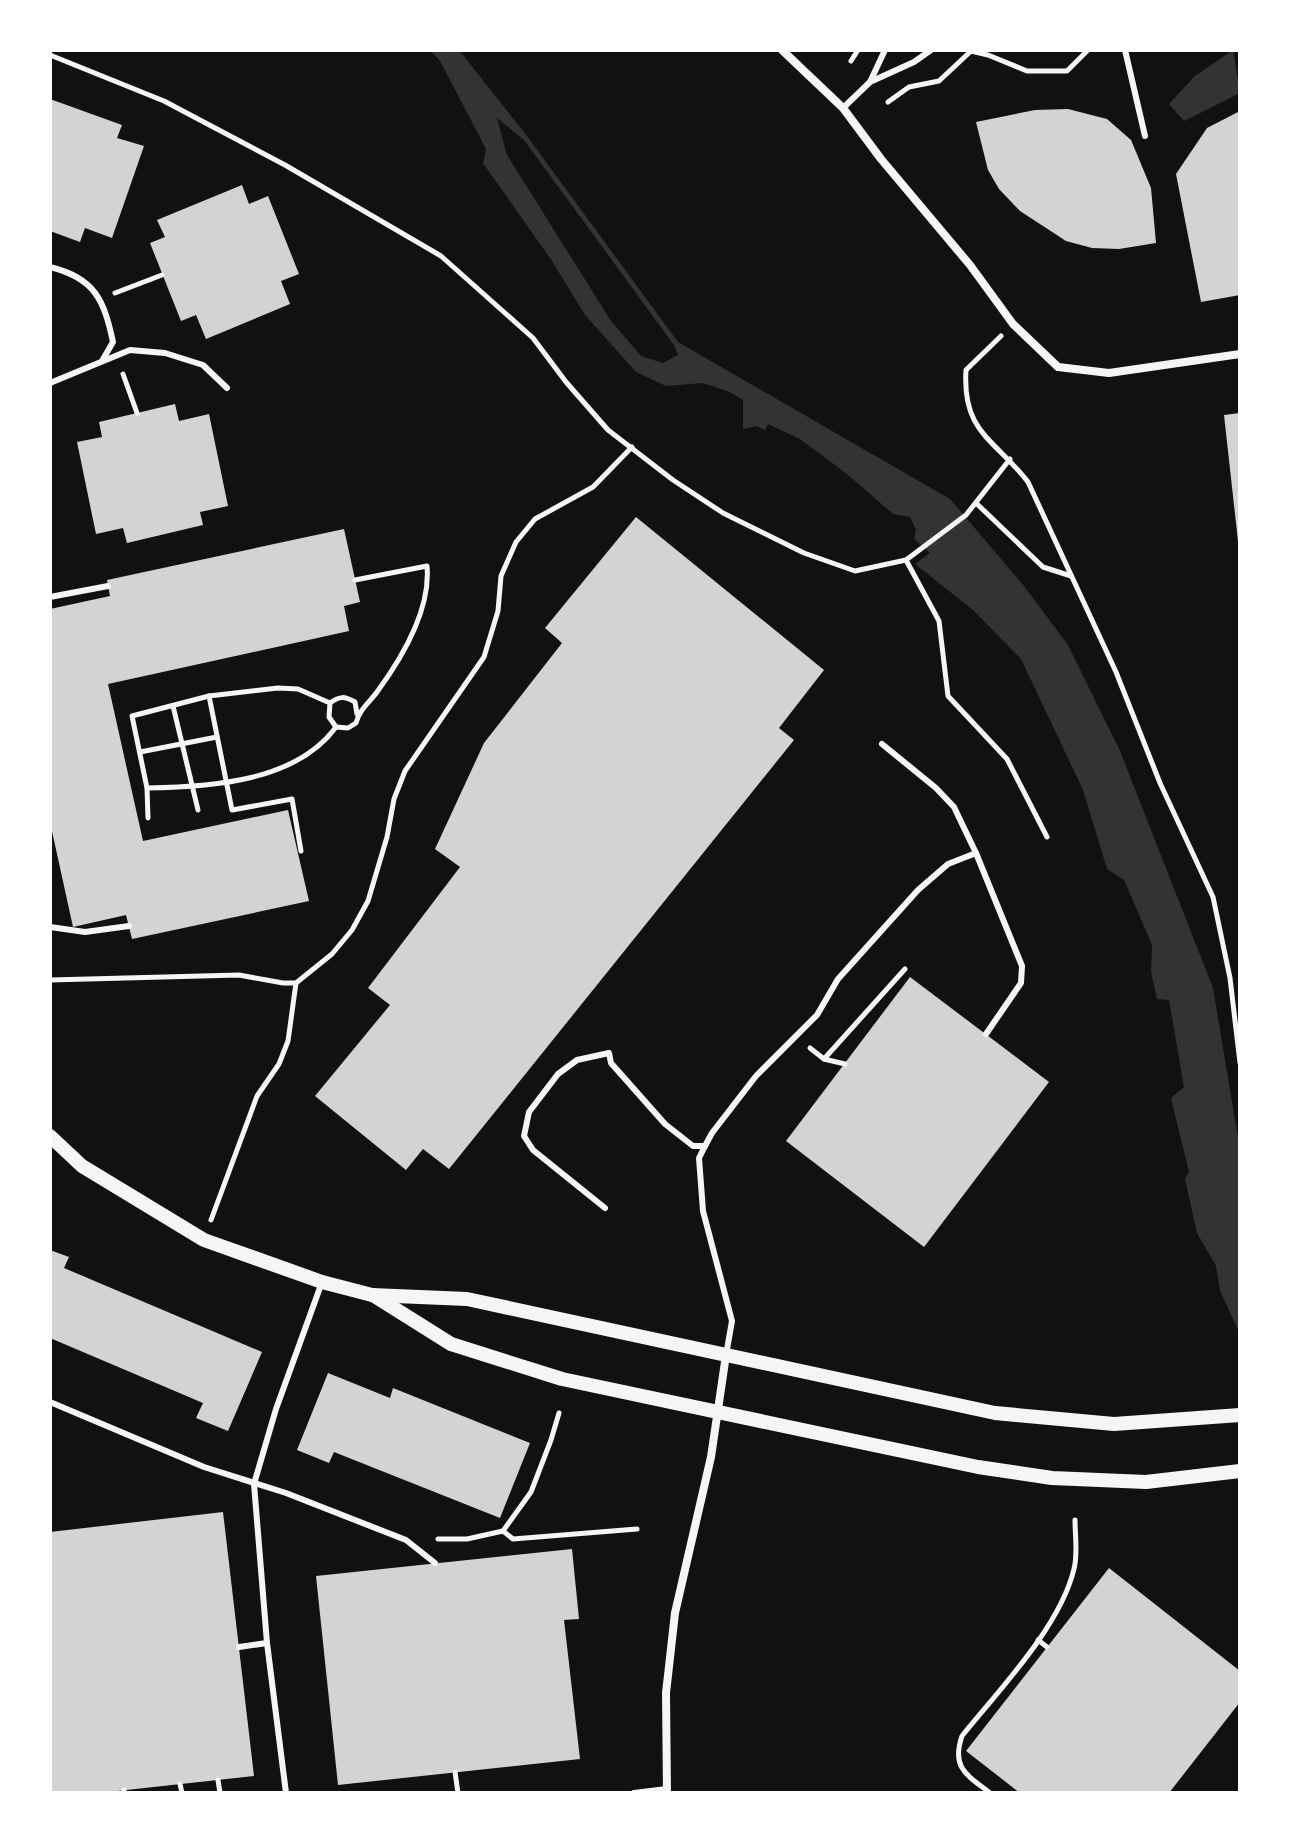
<svg xmlns="http://www.w3.org/2000/svg" width="1290" height="1843" font-family="Roboto,sans-serif">
	<rect width="100%" height="100%" fill="#111"/>
	<g fill="#333" fill-rule="evenodd">
		<path d="M430,50H457L463,55L527,136L678,342L950,499L1024,586L1068,645L1120,751L1213,988L1240,1150V1334L1220,1291L1216,1266L1197,1233L1185,1179L1189,1172L1171,1098L1184,1087L1169,1000L1157,999L1151,972L1152,945L1124,880L1107,869L1083,790L1021,659L973,610L915,564L930,553L914,539L916,530L910,517L893,514L847,474L800,439L768,424L765,430L756,426L743,429V400L730,392L703,383L666,386L636,372L585,315L552,261L483,163L486,149L440,61ZM497,118L524,140L674,345L678,355L663,363L641,356L611,321L507,155Z"/>
		<polygon points="1233,50 1240,93 1184,121 1169,104 1195,76"/>
	</g>
	<g fill="#d3d3d3">
		<polygon points="50,99 122,125 117,138 144,146 112,238 85,228 80,242 50,231"/>
		<polygon points="1068,109 1107,119 1131,140 1151,188 1156,243 1119,249 1092,248 1066,241 1020,211 999,189 988,170 976,122 1035,110"/>
		<polygon points="1240,111 1240,295 1201,302 1176,174 1207,128"/>
		<polygon points="242,185 249,204 268,196 299,274 281,281 290,304 206,339 196,315 181,321 150,243 165,237 157,220"/>
		<polygon points="175,404 179,421 209,414 228,506 200,512 203,525 127,543 123,528 96,534 77,442 102,437 99,422"/>
		<polygon points="1240,413 1240,540 1238,541 1224,415"/>
		<polygon points="636,517 824,670 779,728 794,740 449,1169 423,1149 406,1170 315,1096 390,1005 368,988 460,867 435,849 484,743 562,643 545,628"/>
		<polygon points="344,529 360,602 344,606 349,631 108,684 143,841 288,810 309,901 132,939 126,915 73,927 50,822 50,609 110,596 107,580"/>
		<polygon points="910,977 1049,1082 924,1247 786,1141"/>
		<polygon points="50,1250 69,1257 64,1268 262,1352 228,1431 196,1418 203,1403 50,1338"/>
		<polygon points="328,1373 390,1398 393,1388 530,1443 500,1518 334,1452 329,1463 297,1450"/>
		<polygon points="223,1512 254,1776 99,1793 50,1793 50,1532"/>
		<polygon points="572,1549 579,1619 564,1620 580,1759 338,1785 316,1576"/>
		<polygon points="1109,1568 1240,1671 1240,1702 1169,1793 1020,1793 966,1751"/>
	</g>
	<g fill="none" stroke-linecap="round" stroke-linejoin="round">
		<g stroke="#f5f5f5" stroke-width="5">
			<polyline points="50,55 164,101 285,165 441,256 533,338 566,382 608,430 673,480 723,513 804,553 855,571 906,560 966,515 1010,459"/>
			<polyline points="851,61 858,50"/>
			<polyline points="888,102 909,87 939,81 971,51 988,55 1027,71 1067,71 1088,50"/>
			<polyline points="115,293 162,275"/>
			<path d="M1001,336L966,370C962,433 995,439 1028,482L1116,672L1160,783L1213,897L1230,978L1240,1063"/>
			<polyline points="123,374 137,413"/>
			<polyline points="976,503 1043,567 1071,576"/>
			<polyline points="906,560 939,621 948,696 1007,759 1047,837"/>
			<polyline points="209,696 232,810 292,799 301,851"/>
			<path d="M330,703C340,696 344,696 355,702L357,714"/>
			<polyline points="173,706 198,810"/>
			<polyline points="140,752 217,737"/>
			<path d="M147,788C210,787 296,782 336,727L348,728L356,723C359,710 369,703 377,692C402,658 431,610 427,566L355,580"/>
			<polyline points="148,818 147,788 132,716 209,696 278,688 298,689 330,703 329,717 336,727"/>
			<polyline points="50,980 239,975 283,983 296,983 332,954 352,930 368,901 387,837 394,799 405,771 484,657 498,611 501,576 516,542 535,519 593,487 632,447"/>
			<polyline points="810,1048 824,1059 845,1064"/>
			<polyline points="824,1059 905,969"/>
			<polyline points="211,1220 257,1096 279,1064 288,1041 296,983"/>
			<polyline points="503,1531 531,1492 551,1440 559,1413"/>
			<polyline points="438,1539 467,1539 503,1531 513,1539 637,1529"/>
			<polyline points="1038,1640 1047,1647"/>
			<polyline points="455,1772 458,1793"/>
			<polyline points="218,1780 220,1793"/>
			<polyline points="180,1784 182,1793"/>
			<polyline points="124,1790 124,1793"/>
			<path d="M990,1793C967,1775 951,1768 962,1736C999,1690 1060,1627 1074,1569C1078,1554 1075,1536 1075,1520"/>
		</g>
		<g stroke="#f5f5f5" stroke-width="6">
			<polyline points="1125,50 1145,136"/>
			<polyline points="870,82 914,62 931,50"/>
			<polyline points="843,108 870,82 885,50"/>
			<path d="M50,267C95,278 104,300 113,342L102,361"/>
			<polyline points="50,383 130,350 165,353 203,365 227,388"/>
			<polyline points="50,597 108,586"/>
			<polyline points="882,744 936,788 954,807 976,853 1022,966 1021,983 986,1034"/>
			<polyline points="50,927 85,932 129,926"/>
			<polyline points="605,1208 533,1150 524,1136 529,1112 558,1074 577,1060 609,1053 611,1063 665,1124 693,1146 705,1146"/>
			<polyline points="726,1355 732,1321 703,1211 699,1158 705,1146 712,1133 756,1076 817,1015 838,979 918,890 948,864 976,853"/>
			<polyline points="50,1402 204,1467 286,1493 406,1540 435,1563"/>
			<polyline points="239,1647 267,1643"/>
			<polyline points="286,1793 267,1643 254,1484 276,1409 322,1282"/>
			<polyline points="634,1793 667,1789"/>
		</g>
		<g stroke="#f5f5f5" stroke-width="8">
			<polyline points="782,50 843,108 881,159 970,265 1013,324 1058,367 1109,373 1240,354"/>
			<polyline points="667,1793 666,1693 675,1613 711,1457 726,1355"/>
		</g>
		<g stroke="#f5f5f5" stroke-width="14">
			<polyline points="50,1136 82,1166 204,1240 322,1282 372,1295 467,1299 995,1413 1114,1424 1240,1415"/>
			<polyline points="373,1295 451,1344 562,1379 978,1467 1052,1478 1146,1482 1240,1471"/>
		</g>
	</g>
	<rect width="1290" height="1843" fill="none" stroke="#ffffff" stroke-width="104"/>
</svg>
